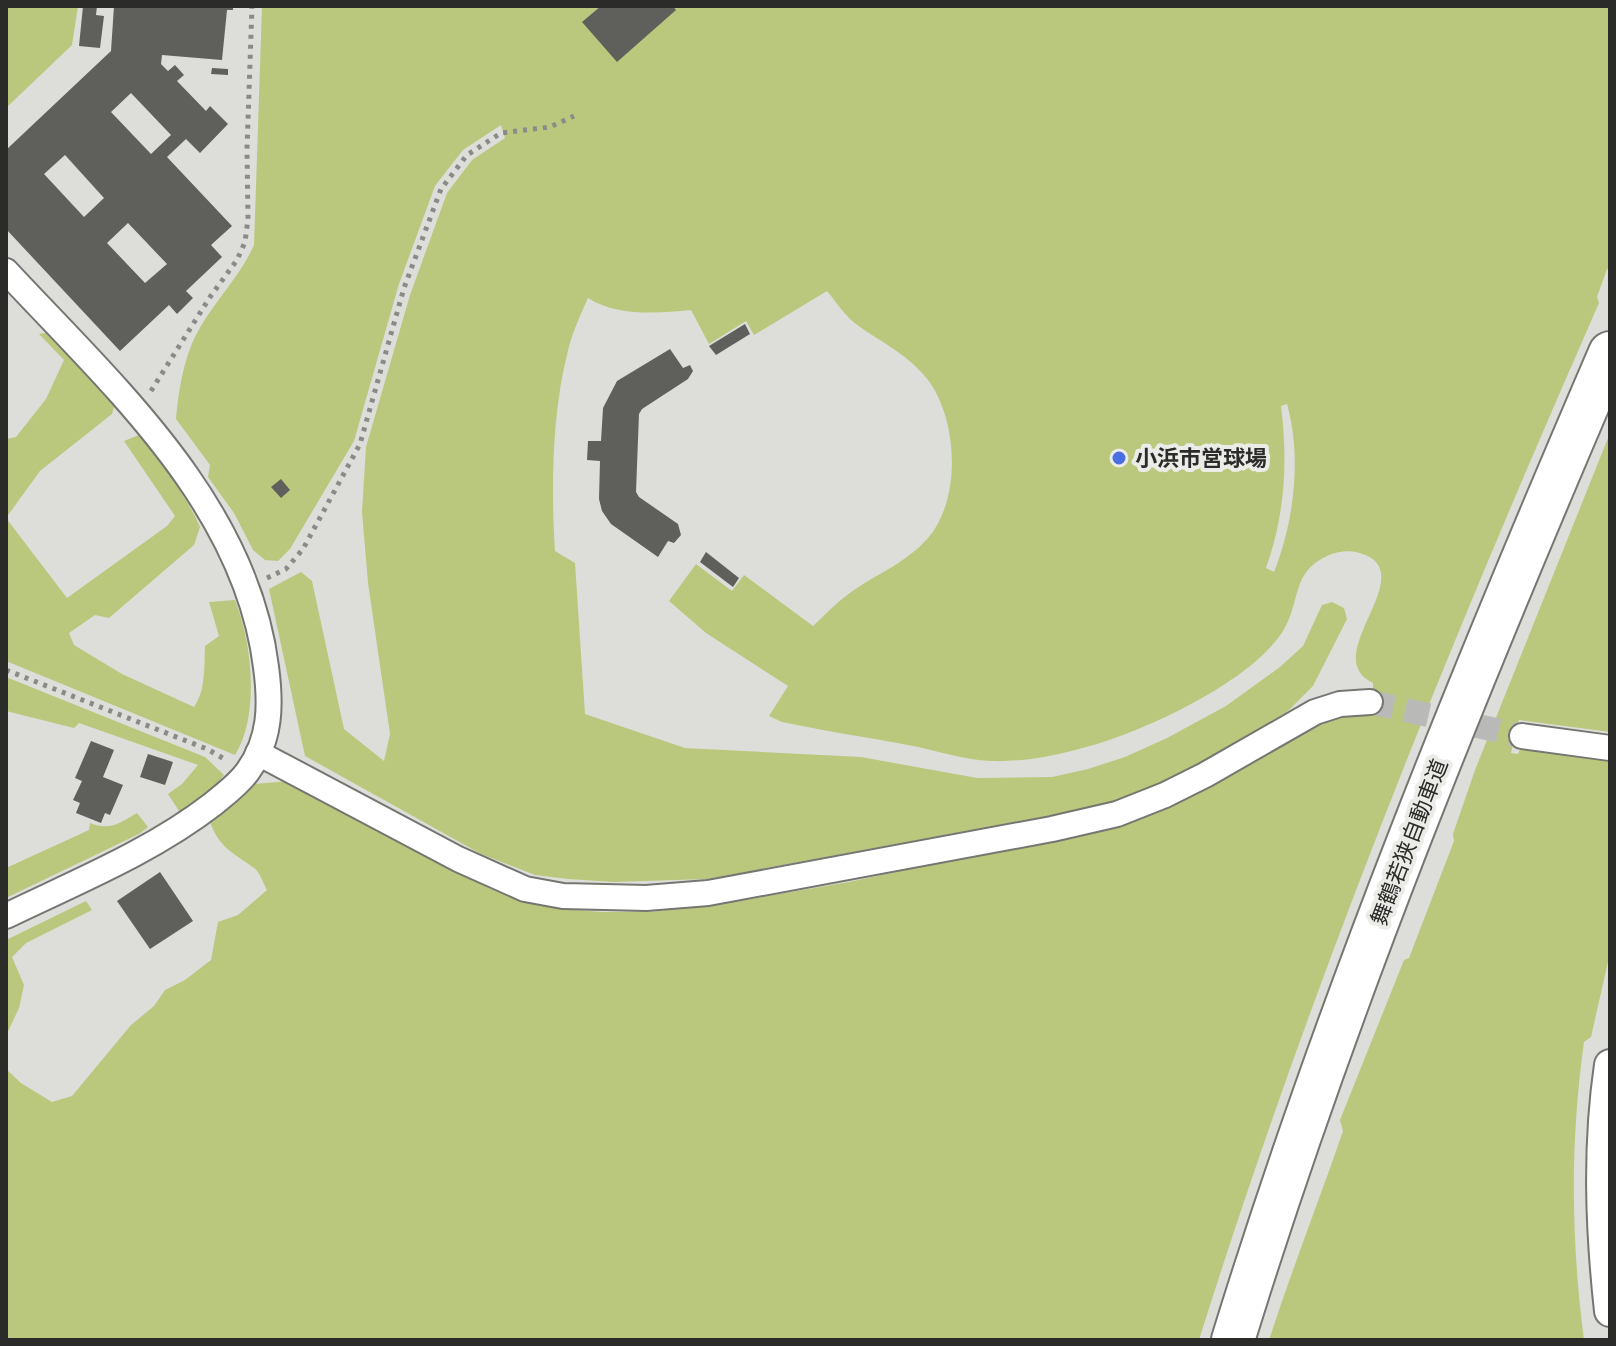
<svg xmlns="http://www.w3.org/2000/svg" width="1616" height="1346" font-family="'Libre Baskerville','Noto Sans JP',serif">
	<rect width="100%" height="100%" fill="#dddeda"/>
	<g fill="#bac87d" fill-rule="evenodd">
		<polygon points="6,6 78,6 72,45 6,108"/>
		<path d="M262,6H1610V270L1607,269L1597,297L1599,303C1450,642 1310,986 1199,1340H6V1069L21,1083L52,1102L72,1096L131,1025L154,1006L165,990L185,980L211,960L218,922L238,915L267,890C263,883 260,872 254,868C234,853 219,848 210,822L223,808L254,784L290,781L455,870L491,889L526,902L562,909L603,912H649L710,906L849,882L1122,823L1170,804L1330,718L1368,714L1373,698V683C1315,656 1429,569 1356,552C1347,550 1335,552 1327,556C1291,572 1301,602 1283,631C1270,652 1245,671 1225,684C1164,724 1065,764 991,761C963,760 935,750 908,745C866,737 824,731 782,722L769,716L788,686L706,633L669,601L696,564L732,591L744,575L813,626C826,614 839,600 854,590C879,573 907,562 928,538C963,498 958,412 923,374C903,352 883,343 860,327C846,318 837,303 827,291L754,335L746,321L709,344L691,310C658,313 618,317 588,298C580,316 571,335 567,355C552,414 551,491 555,551L575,563L585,714L685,748L861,757L977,778L1052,777L1088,769L1125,757L1167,738L1226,706L1280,667L1303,646L1322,605L1332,602L1344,608L1347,619L1313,686L1288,711L1226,750L1174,779L1114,802L1059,814L707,879L614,882L568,879L535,875L481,854L305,756L269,589L301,572L312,581L344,729L384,761L390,734L368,583L362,512L366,447L410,295L447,193L472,160L505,138L501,125L463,150L435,186L399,284L354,441L290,549L278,561L265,560L253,550L234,513L208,477L210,465L176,419C178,395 182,369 191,346C206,309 238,281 254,245ZM1287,404C1302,457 1294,522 1274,572L1266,568C1285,514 1288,463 1281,406Z"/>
		<path d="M51,332L114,406L112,414L40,471L6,518L67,598L167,526L175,516L124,441L139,435C162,464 185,493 200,527L194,545L109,618L95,615L69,633L74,645L122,674L194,707C206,690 204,667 205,646L219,636L209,602L235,600C252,643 260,715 235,755L6,661V439L16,437L46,399L64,360L39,334Z"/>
		<path d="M1610,433V732L1519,720L1511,753L1518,754L1521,747L1610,759V953L1591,1037L1584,1042C1570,1142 1571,1240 1584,1340H1269C1292,1269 1319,1201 1343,1131L1340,1120L1404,960L1409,958L1454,841L1453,834L1475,770Z"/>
		<polygon points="6,677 205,757 224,775 213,788 181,814 168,794 182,784 198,765 79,723 74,728 6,711"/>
		<path d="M137,813L148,827L139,834L6,898V868L89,830L90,823C110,831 120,823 137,813Z"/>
		<polygon points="86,901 92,910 26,943 12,957 24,985 19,1008 6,1036 6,940"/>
	</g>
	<g fill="#5f605c" fill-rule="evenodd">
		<polygon points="83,6 97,6 96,15 104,16 100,48 79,46"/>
		<path d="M114,6H233V10H227L222,60L162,55L161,64L168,71L175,65L184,75L177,81L206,111L210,106L228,124L200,153L186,139L167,157L232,226L211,245L222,257L186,291L193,298L177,314L169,305L120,351L6,229V150L111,51ZM131,93L171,135L151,154L111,112ZM65,155L104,198L84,217L44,174ZM128,223L167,264L145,283L107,243Z"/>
		<polygon points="601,6 673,6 676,10 617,62 582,22"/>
		<polygon points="212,68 228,69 228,75 211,74"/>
		<polygon points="745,324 750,334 716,355 709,346"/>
		<polygon points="670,349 683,368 690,365 693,371 688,379 642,409 639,414 636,492 639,497 678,524 681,535 674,543 668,541 658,557 611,524 602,511 599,499 600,461 587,460 588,441 601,441 603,408 617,381"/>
		<polygon points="281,479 290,490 281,498 271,487"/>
		<polygon points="706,552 739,578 733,587 700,562"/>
		<polygon points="91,741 114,750 103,777 123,785 110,815 105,813 101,823 76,813 80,803 73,800 82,781 75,778"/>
		<polygon points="148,754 173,762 165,785 140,777"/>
		<polygon points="160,872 193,921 150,949 117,901"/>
	</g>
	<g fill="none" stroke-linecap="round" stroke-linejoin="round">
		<polyline stroke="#b9bab7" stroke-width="24" stroke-dasharray="24 12" stroke-linecap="butt" points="1370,702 1522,736"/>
		<g stroke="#757572" stroke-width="28">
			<g id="minor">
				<path d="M6,271C112,385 246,504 266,667C271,704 271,739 248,771C239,784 225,794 213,804C151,852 76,882 6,916"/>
				<polyline points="1522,736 1610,748"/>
				<polyline points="258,753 458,859 525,889 563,896 646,898 708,893 1052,829 1117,814 1165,795 1205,775 1315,712 1340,704 1370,702"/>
			</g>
		</g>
		<g stroke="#757572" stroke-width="34">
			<path id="tertiary" d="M1610,1065C1598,1147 1601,1228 1610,1311"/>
		</g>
		<g stroke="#757572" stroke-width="46">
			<path id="motorway" d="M1233,1340C1337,1003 1471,676 1610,353"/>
		</g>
		<g stroke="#8a8b88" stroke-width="5" stroke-dasharray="4 6" stroke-linecap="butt">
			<polyline points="151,391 210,297 237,260 245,242 248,219 247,149 252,6"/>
			<polyline points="267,578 286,569 303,549 360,444 404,288 441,189 467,155 501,133 550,127 574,116"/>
			<polyline points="6,670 207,749 226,760"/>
		</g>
		<use href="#minor" stroke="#fff" stroke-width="24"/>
		<use href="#tertiary" stroke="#fff" stroke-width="30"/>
		<use href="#motorway" stroke="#fff" stroke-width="42"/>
	</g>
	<circle fill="#4a6fe2" stroke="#ebece7" stroke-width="3" cx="1119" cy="458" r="8"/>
	<g text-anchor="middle" stroke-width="8" stroke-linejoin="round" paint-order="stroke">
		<g font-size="22" font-weight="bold" fill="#2b2b2a" stroke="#ebece7" text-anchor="start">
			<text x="1135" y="466">小浜市営球場</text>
		</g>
		<g font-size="22" fill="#2b2b2a" stroke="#ebece7">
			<text transform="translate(1409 842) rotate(-69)" y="8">舞鶴若狭自動車道</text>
		</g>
	</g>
	<rect width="1616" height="1346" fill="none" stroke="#2b2b2a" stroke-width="16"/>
</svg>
